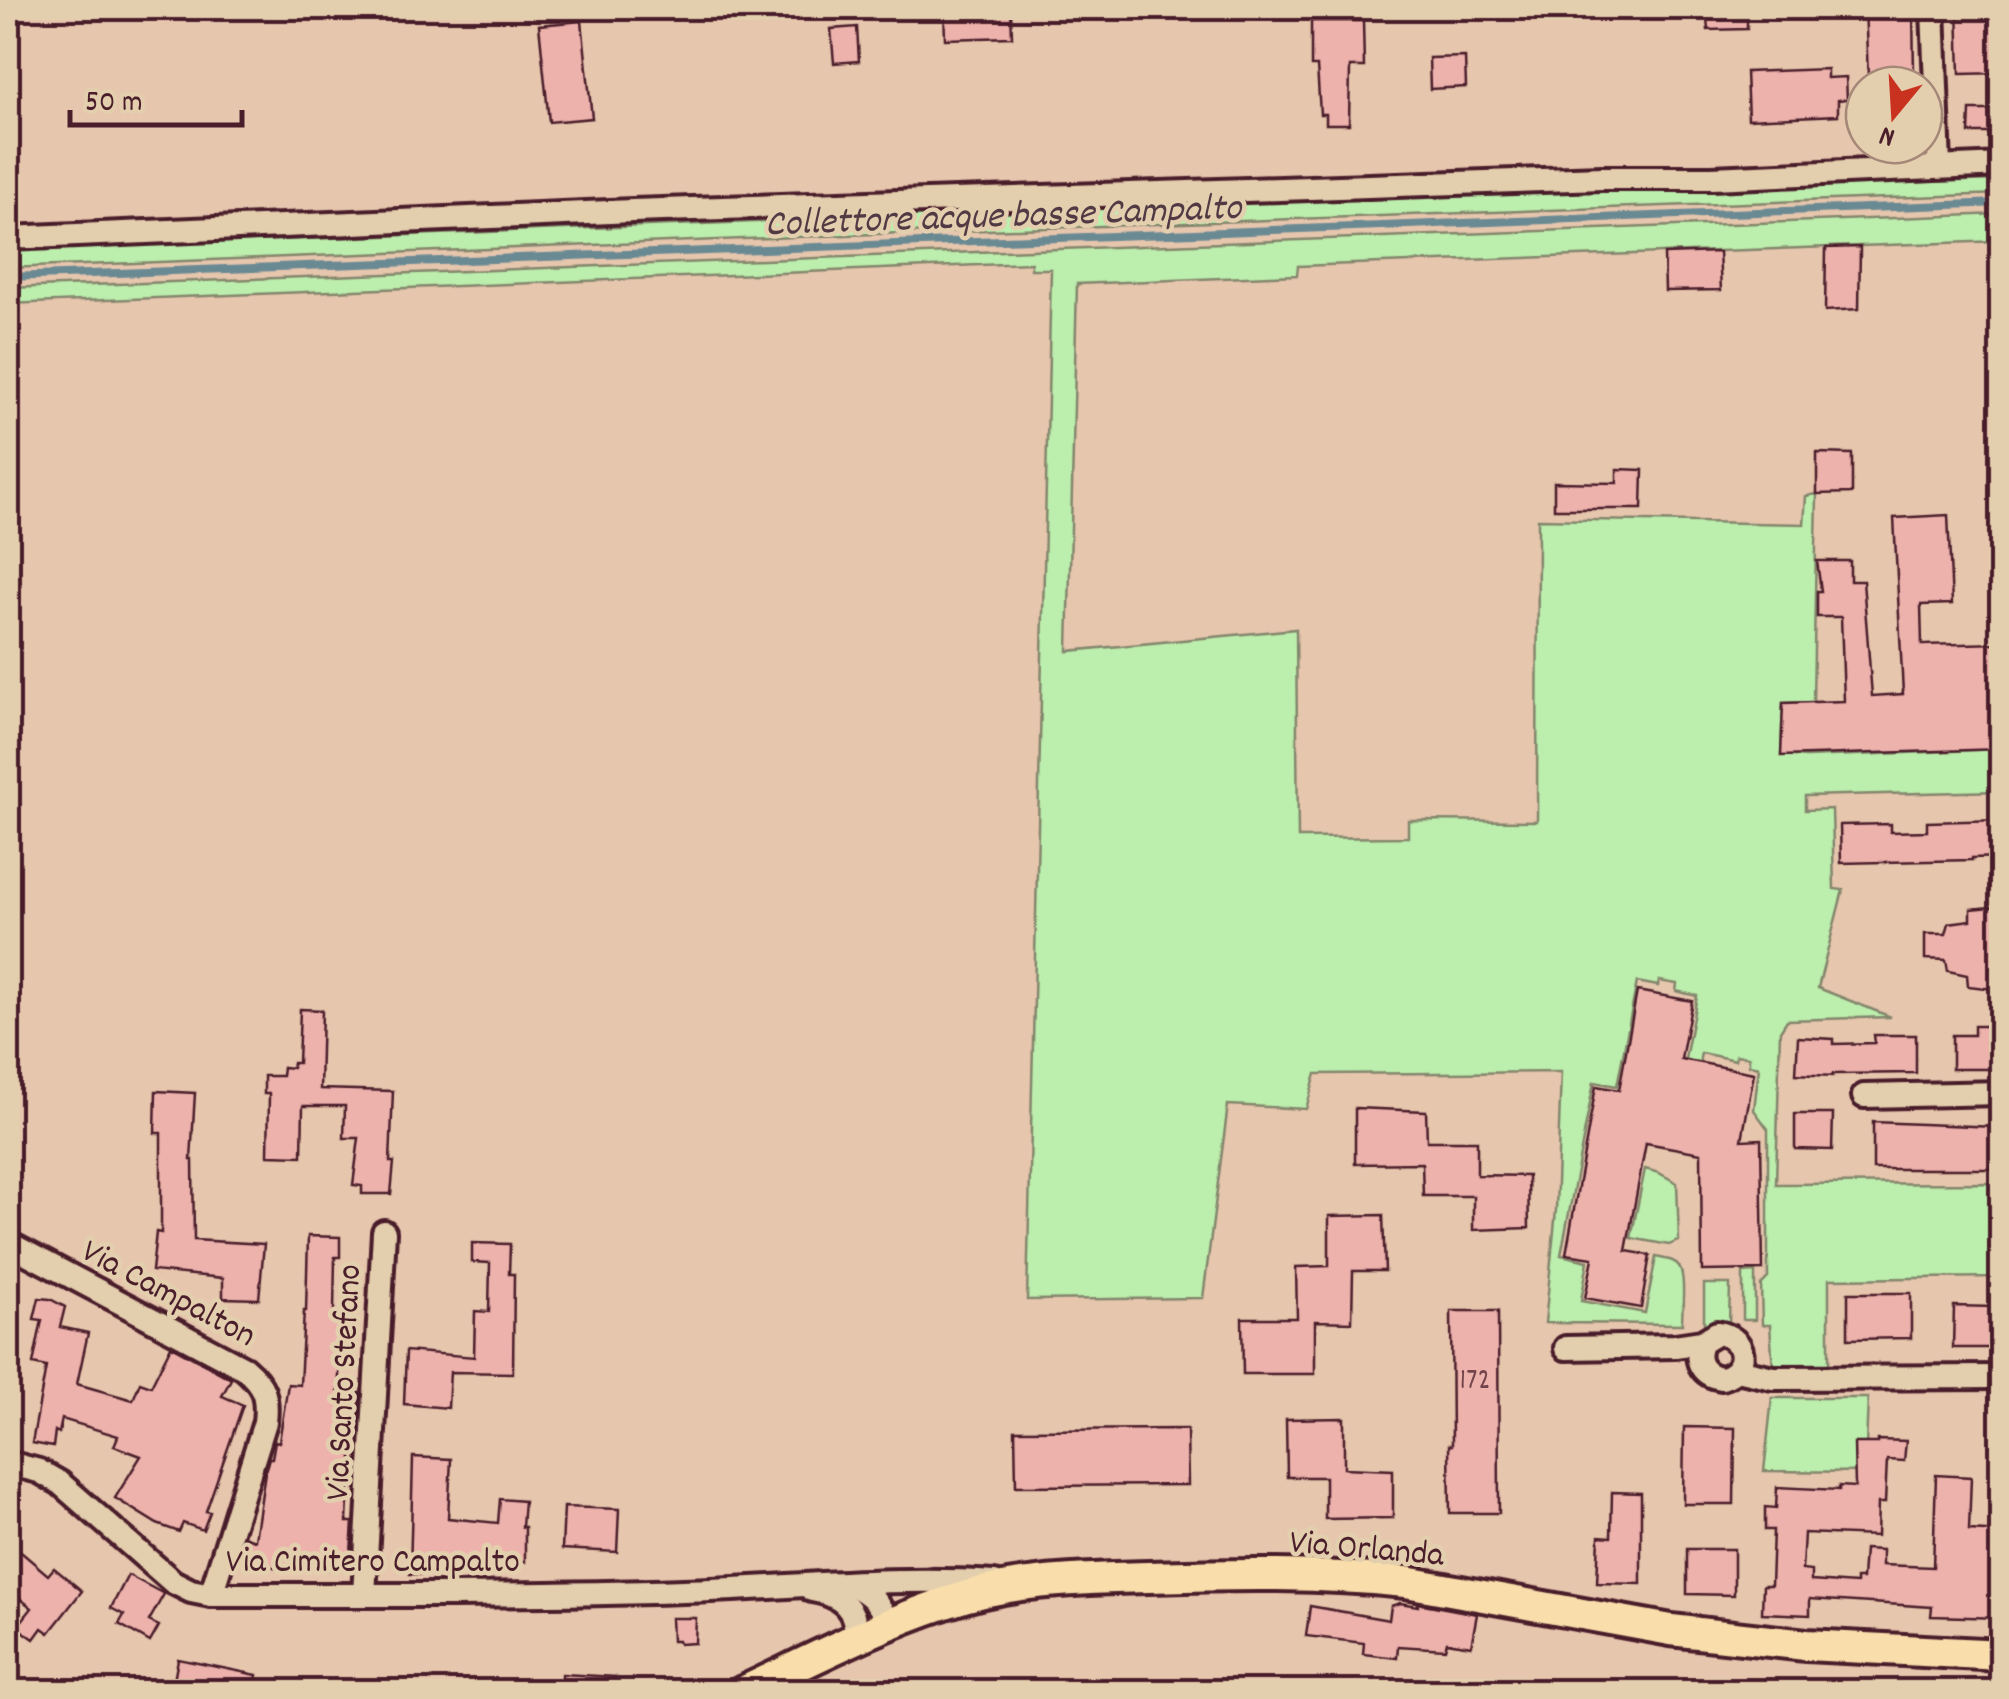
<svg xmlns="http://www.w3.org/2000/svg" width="2009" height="1699" font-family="Dekko,sans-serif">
	<rect width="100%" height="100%" fill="#e7c6ae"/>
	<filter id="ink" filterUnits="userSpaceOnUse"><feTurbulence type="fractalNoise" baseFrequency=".01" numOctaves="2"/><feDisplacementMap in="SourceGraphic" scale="20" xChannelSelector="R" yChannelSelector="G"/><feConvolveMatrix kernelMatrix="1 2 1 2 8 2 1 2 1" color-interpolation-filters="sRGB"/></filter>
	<g filter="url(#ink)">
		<g fill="#bceead" stroke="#83866c" stroke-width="2.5">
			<polygon points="2002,180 2001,194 847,235 8,268 8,250 1631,189"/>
			<path d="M2001,214V241L1298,266L1297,275L1077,284L1068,651L1296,629L1298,838L1408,837V820L1537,821L1538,519L1804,524L1806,496L1817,494L1813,702L1783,703L1781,755L1806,757L2001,749V791L1805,796V810L1832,809L1834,889L1843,890L1818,988L1891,1017L1787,1020L1780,1031L1776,1184L2001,1183V1277L1829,1279V1367L1773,1369L1770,1325H1762L1761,1285L1768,1278V1129L1754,1110L1759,1067L1749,1065V1057L1736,1055L1735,1060L1701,1053L1692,1100L1682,1075L1697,996L1676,991L1677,984L1659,981L1658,986L1637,982L1617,1086L1594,1082L1561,1255L1588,1261L1581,1301L1645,1313L1656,1257C1664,1259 1674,1259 1679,1266C1686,1277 1682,1310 1682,1324L1545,1323L1556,1210L1561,1072L1316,1074L1306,1109L1228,1105L1203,1298L1027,1300L1051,269H1031V263L8,304V288Z"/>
			<polygon points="1645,1169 1659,1173 1677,1183 1679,1241 1669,1245 1631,1238"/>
			<polygon points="1755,1272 1755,1320 1743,1320 1743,1273"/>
			<polygon points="1704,1284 1730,1284 1729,1325 1704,1324"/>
			<polygon points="1772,1398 1868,1398 1865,1472 1764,1471"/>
		</g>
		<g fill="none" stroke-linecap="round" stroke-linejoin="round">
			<polyline stroke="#6b8a93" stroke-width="8" points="8,277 2002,203"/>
		</g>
		<g fill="#edb2ac" stroke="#4a1f2b" stroke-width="2.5">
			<polygon points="944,8 1011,8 1012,37 945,39"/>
			<polygon points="1706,8 1747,8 1747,29 1708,30"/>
			<polygon points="1865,8 1913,8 1914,75 1868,76"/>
			<polygon points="1958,8 2002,8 2002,73 1960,74"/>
			<polygon points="582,21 592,118 549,122 539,25"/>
			<polygon points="1311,21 1363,21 1364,67 1350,67 1349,124 1326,124 1326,114 1320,114 1317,66 1311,66"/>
			<polygon points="857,27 859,61 834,63 831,29"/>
			<polygon points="1465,57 1466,87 1430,89 1429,58"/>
			<polygon points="1827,69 1827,78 1846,77 1847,99 1838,100 1838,115 1748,119 1746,72"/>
			<polygon points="1970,110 1994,110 1994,133 1969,133"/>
			<polygon points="1860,247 1859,309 1825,311 1826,248"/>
			<polygon points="1719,252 1721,290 1665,291 1664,254"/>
			<polygon points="1817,453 1852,454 1852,493 1817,494"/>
			<polygon points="1617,469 1643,470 1642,509 1554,509 1554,482 1617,483"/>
			<polygon points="1948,515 1952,604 1921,605 1922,645 2002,643 2002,749 1781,756 1783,703 1844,701 1841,617 1817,617 1817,591 1821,591 1817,561 1850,561 1850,581 1863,581 1872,696 1903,694 1894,518"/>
			<polygon points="2002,820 2002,857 1972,858 1972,860 1841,863 1840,825 1891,824 1891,832 1927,831 1927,822"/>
			<polygon points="2002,906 2002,990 1968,986 1967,975 1948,971 1946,960 1925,959 1925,934 1946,934 1949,923 1971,920 1971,909"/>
			<polygon points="1637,991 1692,1001 1681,1059 1754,1073 1742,1140 1761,1139 1763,1270 1702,1271 1701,1153 1646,1143 1626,1251 1650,1255 1641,1308 1585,1298 1593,1258 1566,1254 1596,1086 1619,1090"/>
			<polygon points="300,1009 322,1010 320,1089 393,1091 390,1162 394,1162 391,1194 362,1194 362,1186 353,1185 359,1138 344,1138 345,1106 303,1106 302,1156 268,1155 269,1094 264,1094 264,1076 282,1076 283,1067 292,1068 293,1063 298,1063"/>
			<polygon points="1974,1026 1998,1026 1998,1069 1952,1069 1952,1035 1974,1035"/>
			<polygon points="1874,1035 1916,1035 1916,1073 1833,1074 1833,1076 1796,1074 1798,1037 1834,1039 1834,1044 1875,1043"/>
			<polygon points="156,1091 195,1093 191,1160 193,1160 194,1240 264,1244 259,1299 223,1298 223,1278 152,1271 156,1232 161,1233 161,1133 155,1133"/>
			<polygon points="1355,1108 1426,1111 1427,1141 1477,1141 1477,1175 1528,1176 1529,1228 1473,1230 1473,1196 1423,1196 1422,1163 1355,1164"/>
			<polygon points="1795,1114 1833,1114 1832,1150 1795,1149"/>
			<polygon points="1873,1122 1996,1127 1996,1154 1991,1154 1991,1169 1873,1169"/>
			<polygon points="1383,1215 1385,1271 1353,1271 1352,1322 1315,1321 1315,1374 1243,1374 1242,1318 1297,1318 1296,1267 1329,1266 1329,1216"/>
			<polygon points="308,1236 340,1237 340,1257 335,1257 334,1312 343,1313 338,1391 360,1393 358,1434 352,1434 352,1480 349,1482 347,1522 353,1522 350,1569 286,1569 251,1563 242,1559 246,1537 255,1540 265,1472 269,1458 272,1458 275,1441 279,1442 288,1384 300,1385 304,1311 306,1311"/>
			<polygon points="472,1243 510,1244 509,1274 514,1274 513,1373 450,1372 448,1408 404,1404 406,1351 474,1357 475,1311 489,1312 490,1263 472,1262"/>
			<polygon points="1848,1293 1911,1293 1911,1338 1848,1339"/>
			<polygon points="39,1298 50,1299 65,1307 60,1327 88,1333 77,1384 133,1400 140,1382 151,1386 171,1346 231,1379 222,1396 243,1405 206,1511 210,1512 203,1530 183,1523 179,1532 157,1524 115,1498 141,1456 114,1446 118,1436 62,1419 59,1433 55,1431 53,1447 32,1443 46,1367 33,1364 42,1320 34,1319"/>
			<polygon points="1954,1306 1994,1307 1994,1348 1953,1348"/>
			<polygon points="1451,1311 1498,1311 1499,1513 1450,1513 1449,1445 1452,1445"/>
			<polygon points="1344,1418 1344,1468 1393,1470 1393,1518 1325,1519 1325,1477 1287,1477 1286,1419"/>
			<polygon points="1684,1427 1735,1428 1734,1504 1683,1504"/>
			<polygon points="1187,1429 1188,1485 1016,1486 1015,1430"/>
			<polygon points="1878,1440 1906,1441 1904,1461 1887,1460 1885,1503 1878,1503 1877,1536 1804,1533 1802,1570 1811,1571 1811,1581 1856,1584 1856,1579 1862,1579 1864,1549 1882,1550 1882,1565 1933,1567 1936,1475 1971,1477 1969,1530 2002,1532 2002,1618 1931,1616 1932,1607 1810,1599 1810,1615 1762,1613 1763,1585 1771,1585 1773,1530 1765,1530 1765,1507 1776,1508 1777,1487 1839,1490 1839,1486 1855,1487 1854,1443 1878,1443"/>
			<polygon points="413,1457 451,1459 448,1518 498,1523 500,1499 524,1501 522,1527 525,1527 525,1562 446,1561 434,1562 434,1575 410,1574"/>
			<polygon points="1612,1492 1641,1493 1641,1584 1597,1583 1599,1536 1611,1537"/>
			<polygon points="564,1507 619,1509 617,1552 562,1549"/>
			<polygon points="8,1541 48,1575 54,1568 82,1591 49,1633 42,1628 34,1639 17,1627 32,1608 8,1589"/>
			<polygon points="1687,1549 1734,1549 1734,1595 1687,1594"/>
			<polygon points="128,1575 164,1594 149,1621 159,1626 150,1642 119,1624 124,1615 111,1608"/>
			<polygon points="1400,1603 1418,1606 1418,1603 1477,1614 1471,1646 1447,1642 1445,1649 1398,1646 1397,1658 1363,1654 1364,1643 1306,1636 1310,1606 1389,1620 1391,1606"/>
			<polygon points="671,1618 696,1618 695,1643 679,1644 678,1641 672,1641"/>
			<polygon points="178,1659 257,1675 254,1692 172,1692"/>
			<polygon points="562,1674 616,1677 615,1692 561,1692"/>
		</g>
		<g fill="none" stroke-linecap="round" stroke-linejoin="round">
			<g stroke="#4a1f2b" stroke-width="30">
				<g id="minor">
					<polyline points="1933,8 1939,167"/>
					<polyline points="8,238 633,211 1602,178 1712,178 2002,165"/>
					<polyline points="1864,1096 2002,1093"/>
					<path d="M8,1243L244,1368C264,1385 268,1396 265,1422L211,1595"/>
					<path d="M1566,1348L1675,1346L1702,1342L1717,1333C1747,1337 1751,1369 1722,1378C1702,1376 1693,1360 1702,1342"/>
					<polyline points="1737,1370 1773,1378 2002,1377"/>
					<path d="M8,1463L39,1471L60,1483L173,1582L191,1591L211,1595C368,1595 526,1596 683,1591C787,1588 890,1576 994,1583"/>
					<path d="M850,1583C874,1596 878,1601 889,1625"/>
					<path d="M812,1590C841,1595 859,1609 855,1640"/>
					<polyline points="364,1595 384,1232"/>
				</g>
			</g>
			<g stroke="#4a1f2b" stroke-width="38">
				<path id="major" d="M743,1692C809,1661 876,1626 945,1603C1010,1580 1080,1579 1148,1577C1234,1574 1321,1573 1406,1582L1671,1630L1806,1645L2002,1655"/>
			</g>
			<use href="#minor" stroke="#e3cead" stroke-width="22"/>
			<use href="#major" stroke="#f9deab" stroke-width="30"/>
		</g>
	</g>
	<g text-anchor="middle" stroke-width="9" stroke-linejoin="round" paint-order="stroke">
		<g font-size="30" fill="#73444b">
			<text x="1475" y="1388">172</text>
		</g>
		<g font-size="35" fill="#4a1f2b" stroke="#e3cead">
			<text transform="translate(170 1291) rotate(28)" y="12">Via Campalton</text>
			<text transform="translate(341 1382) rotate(-87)" y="12">Via Santo Stefano</text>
			<text transform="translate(1367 1546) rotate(5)" y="12">Via Orlanda</text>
			<text x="373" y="1571">Via Cimitero Campalto</text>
		</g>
		<g font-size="38" font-style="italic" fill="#523a45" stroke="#e3cead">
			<text transform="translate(1003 213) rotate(-2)" y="13">Collettore acque basse Campalto</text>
		</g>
	</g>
	<rect width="2009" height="1699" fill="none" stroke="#e3cead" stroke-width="40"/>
	<rect x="20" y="20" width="1969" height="1659" fill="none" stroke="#4a1f2b" stroke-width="4" filter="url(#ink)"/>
	<g transform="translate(1894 115) rotate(198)"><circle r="48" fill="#e3cead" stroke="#a68879" stroke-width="2.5"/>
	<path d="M0-8L18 38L0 25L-18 38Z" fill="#c8321e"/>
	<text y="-15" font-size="28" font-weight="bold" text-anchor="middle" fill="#4a1f2b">N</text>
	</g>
	<path d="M70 110v15h172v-15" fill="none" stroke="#4a1f2b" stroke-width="5"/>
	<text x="85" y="110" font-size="30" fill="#4a1f2b" stroke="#e3cead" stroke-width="8" paint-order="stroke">50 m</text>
</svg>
